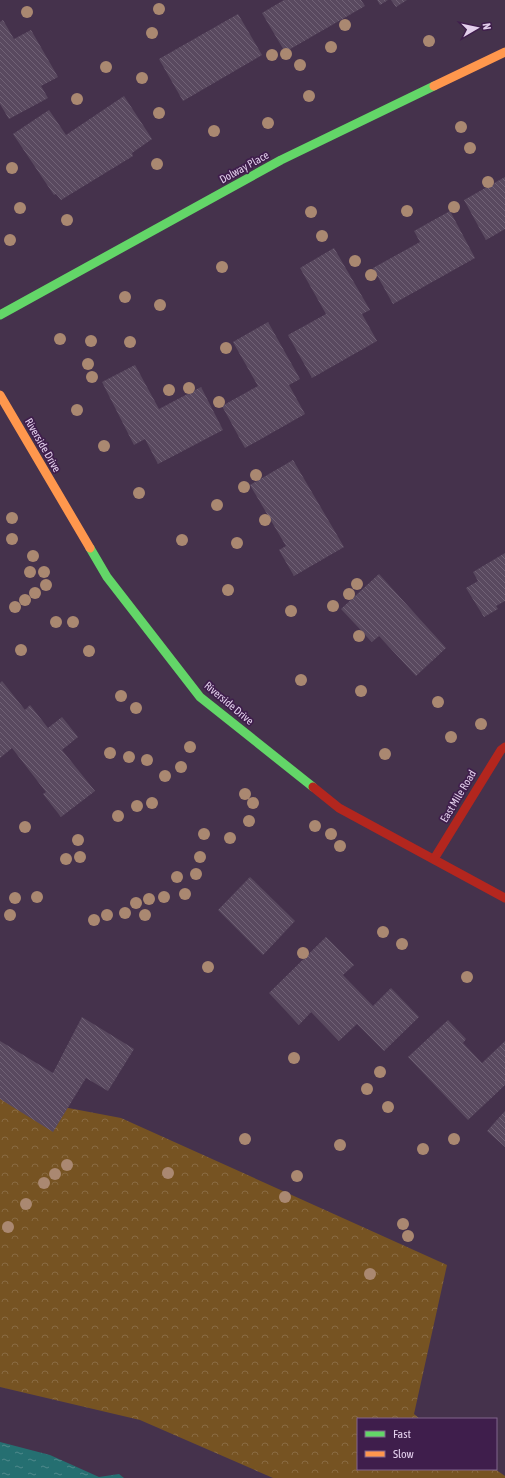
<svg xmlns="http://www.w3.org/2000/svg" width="505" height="1478" font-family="'Asap Condensed',sans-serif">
	<defs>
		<pattern id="forest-crowns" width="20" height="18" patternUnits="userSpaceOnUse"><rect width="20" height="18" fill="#765322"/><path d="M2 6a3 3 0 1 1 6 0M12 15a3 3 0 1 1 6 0" fill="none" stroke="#896b42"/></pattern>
		<pattern id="water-ripples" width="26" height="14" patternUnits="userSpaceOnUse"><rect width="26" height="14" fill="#256f71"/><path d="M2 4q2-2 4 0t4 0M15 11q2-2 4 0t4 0" fill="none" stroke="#4f898c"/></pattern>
		<pattern id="building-back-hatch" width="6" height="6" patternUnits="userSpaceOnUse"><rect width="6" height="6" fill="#59495f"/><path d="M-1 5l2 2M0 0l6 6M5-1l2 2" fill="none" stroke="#716276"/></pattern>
	</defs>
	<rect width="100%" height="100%" fill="#45324c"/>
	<polygon fill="url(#forest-crowns)" points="0,1095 121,1118 447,1265 414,1414 420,1419 358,1419 358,1469 495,1469 505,1476 505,1478 273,1478 140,1420 0,1387"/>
	<polygon fill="url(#water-ripples)" points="0,1442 50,1455 99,1477 119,1474 124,1478 0,1478"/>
	<g fill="url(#building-back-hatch)">
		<polygon points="284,0 361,0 365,6 285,52 262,13"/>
		<polygon points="377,0 388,0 380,5"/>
		<polygon points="391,0 407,0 396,7"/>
		<polygon points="238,14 262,55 183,101 159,59"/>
		<polygon points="3,20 14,39 31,30 58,77 41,86 48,98 9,119 0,104 0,22"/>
		<polygon points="124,96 152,139 132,153 133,156 61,200 56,194 54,195 13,134 49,110 66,135"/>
		<polygon points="505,177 505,229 486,240 464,200"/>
		<polygon points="450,211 475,258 393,304 373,268 420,242 414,231"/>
		<polygon points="334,248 370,310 362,314 377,341 312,378 288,335 326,314 300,268"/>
		<polygon points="268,322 300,379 289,385 305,414 245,448 222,406 258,386 233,342"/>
		<polygon points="135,365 159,409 201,387 223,430 158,464 145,439 134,445 102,382"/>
		<polygon points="293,460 344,547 294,576 279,550 286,546 250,485"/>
		<polygon points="505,553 505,601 496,606 498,609 484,617 466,588 478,581 473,572"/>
		<polygon points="379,574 446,648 416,676 379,636 372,642 341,609"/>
		<polygon points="2,681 25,710 30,705 48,728 62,717 78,737 62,750 95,791 61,817 43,794 46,792 12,748 0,758 0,683"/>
		<polygon points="250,877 295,921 263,955 218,910"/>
		<polygon points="326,937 354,965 343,975 373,1006 391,988 419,1017 384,1051 357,1024 339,1041 311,1012 299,1025 269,993"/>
		<polygon points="82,1017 134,1049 108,1091 86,1078 53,1132 0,1099 0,1041 53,1073"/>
		<polygon points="448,1020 466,1039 463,1043 482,1063 505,1041 505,1085 468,1120 408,1057"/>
		<polygon points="505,1111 505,1147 487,1131"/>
	</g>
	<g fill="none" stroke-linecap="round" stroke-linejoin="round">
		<g stroke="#63d668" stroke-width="9">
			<polyline points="0,315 281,160 434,86"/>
			<polyline points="90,548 107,577 200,697 313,787"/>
		</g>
		<g stroke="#ff974d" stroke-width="9">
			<polyline points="434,86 505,52"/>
			<polyline points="0,395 90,548"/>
		</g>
		<g stroke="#b3261e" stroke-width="9">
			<polyline points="313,787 339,808 505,898"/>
			<polyline points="434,859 501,750 505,747"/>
		</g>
	</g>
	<g fill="#aa8871">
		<circle cx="159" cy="9" r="6"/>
		<circle cx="27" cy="12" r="6"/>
		<circle cx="345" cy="25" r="6"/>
		<circle cx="152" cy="33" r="6"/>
		<circle cx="429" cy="41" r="6"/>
		<circle cx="331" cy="47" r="6"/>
		<circle cx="286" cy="54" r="6"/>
		<circle cx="272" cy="55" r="6"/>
		<circle cx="300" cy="65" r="6"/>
		<circle cx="106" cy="67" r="6"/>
		<circle cx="142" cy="78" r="6"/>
		<circle cx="309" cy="96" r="6"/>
		<circle cx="77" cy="99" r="6"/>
		<circle cx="159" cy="113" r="6"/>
		<circle cx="268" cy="123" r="6"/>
		<circle cx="461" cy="127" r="6"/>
		<circle cx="214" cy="131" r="6"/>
		<circle cx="470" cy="148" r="6"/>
		<circle cx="157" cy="164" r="6"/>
		<circle cx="12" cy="168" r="6"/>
		<circle cx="488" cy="182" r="6"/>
		<circle cx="454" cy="207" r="6"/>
		<circle cx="20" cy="208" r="6"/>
		<circle cx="407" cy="211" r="6"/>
		<circle cx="311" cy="212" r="6"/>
		<circle cx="67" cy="220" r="6"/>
		<circle cx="322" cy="236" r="6"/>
		<circle cx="10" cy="240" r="6"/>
		<circle cx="355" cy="261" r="6"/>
		<circle cx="222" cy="267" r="6"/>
		<circle cx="371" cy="275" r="6"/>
		<circle cx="125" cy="297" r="6"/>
		<circle cx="160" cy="305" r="6"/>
		<circle cx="60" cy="339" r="6"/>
		<circle cx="91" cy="341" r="6"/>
		<circle cx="130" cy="342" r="6"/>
		<circle cx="226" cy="348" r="6"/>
		<circle cx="88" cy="364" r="6"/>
		<circle cx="92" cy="377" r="6"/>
		<circle cx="189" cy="388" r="6"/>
		<circle cx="169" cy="390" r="6"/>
		<circle cx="219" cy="402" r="6"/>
		<circle cx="77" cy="410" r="6"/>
		<circle cx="104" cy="446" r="6"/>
		<circle cx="256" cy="475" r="6"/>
		<circle cx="244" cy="487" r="6"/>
		<circle cx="139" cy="493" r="6"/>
		<circle cx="217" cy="505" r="6"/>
		<circle cx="12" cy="518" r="6"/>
		<circle cx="265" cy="520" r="6"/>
		<circle cx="12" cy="539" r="6"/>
		<circle cx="182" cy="540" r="6"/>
		<circle cx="237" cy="543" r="6"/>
		<circle cx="33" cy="556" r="6"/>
		<circle cx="30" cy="572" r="6"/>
		<circle cx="44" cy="572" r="6"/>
		<circle cx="357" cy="584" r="6"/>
		<circle cx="46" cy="585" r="6"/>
		<circle cx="228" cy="590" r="6"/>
		<circle cx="35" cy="593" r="6"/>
		<circle cx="349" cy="594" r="6"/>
		<circle cx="25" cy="600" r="6"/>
		<circle cx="333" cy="606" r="6"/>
		<circle cx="15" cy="607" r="6"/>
		<circle cx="291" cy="611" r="6"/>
		<circle cx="56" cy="622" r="6"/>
		<circle cx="73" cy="622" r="6"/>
		<circle cx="359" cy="636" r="6"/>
		<circle cx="21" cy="650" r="6"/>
		<circle cx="89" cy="651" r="6"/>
		<circle cx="301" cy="680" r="6"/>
		<circle cx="361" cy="691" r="6"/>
		<circle cx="121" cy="696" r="6"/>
		<circle cx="438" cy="702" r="6"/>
		<circle cx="136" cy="708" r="6"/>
		<circle cx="481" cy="724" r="6"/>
		<circle cx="451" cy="737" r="6"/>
		<circle cx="190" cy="747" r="6"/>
		<circle cx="110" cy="753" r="6"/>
		<circle cx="385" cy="754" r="6"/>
		<circle cx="129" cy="757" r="6"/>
		<circle cx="147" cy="760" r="6"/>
		<circle cx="181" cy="767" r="6"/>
		<circle cx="165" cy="776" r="6"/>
		<circle cx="245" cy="794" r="6"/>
		<circle cx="152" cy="803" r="6"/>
		<circle cx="253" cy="803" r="6"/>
		<circle cx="137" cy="806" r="6"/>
		<circle cx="118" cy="816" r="6"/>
		<circle cx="249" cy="821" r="6"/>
		<circle cx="315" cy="826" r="6"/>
		<circle cx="25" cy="827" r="6"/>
		<circle cx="204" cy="834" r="6"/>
		<circle cx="331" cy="834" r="6"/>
		<circle cx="230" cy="838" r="6"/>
		<circle cx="78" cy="840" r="6"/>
		<circle cx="340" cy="846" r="6"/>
		<circle cx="80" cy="857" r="6"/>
		<circle cx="200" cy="857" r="6"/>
		<circle cx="66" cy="859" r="6"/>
		<circle cx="196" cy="874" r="6"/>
		<circle cx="177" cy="877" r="6"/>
		<circle cx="185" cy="894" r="6"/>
		<circle cx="37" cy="897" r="6"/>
		<circle cx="164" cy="897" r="6"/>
		<circle cx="15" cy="898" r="6"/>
		<circle cx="149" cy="899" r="6"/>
		<circle cx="136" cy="903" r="6"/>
		<circle cx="125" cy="913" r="6"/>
		<circle cx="10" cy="915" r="6"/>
		<circle cx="107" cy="915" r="6"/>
		<circle cx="145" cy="915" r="6"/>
		<circle cx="94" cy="920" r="6"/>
		<circle cx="383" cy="932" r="6"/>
		<circle cx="402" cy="944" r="6"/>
		<circle cx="303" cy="953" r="6"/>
		<circle cx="208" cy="967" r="6"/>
		<circle cx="467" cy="977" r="6"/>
		<circle cx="294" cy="1058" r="6"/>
		<circle cx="380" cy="1072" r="6"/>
		<circle cx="367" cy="1089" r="6"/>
		<circle cx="388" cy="1107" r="6"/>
		<circle cx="245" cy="1139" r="6"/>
		<circle cx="454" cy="1139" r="6"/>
		<circle cx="340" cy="1145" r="6"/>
		<circle cx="423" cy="1149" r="6"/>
		<circle cx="67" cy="1165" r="6"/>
		<circle cx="168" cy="1173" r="6"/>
		<circle cx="55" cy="1174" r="6"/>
		<circle cx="297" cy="1176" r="6"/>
		<circle cx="44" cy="1183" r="6"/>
		<circle cx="285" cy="1197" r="6"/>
		<circle cx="26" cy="1204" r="6"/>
		<circle cx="403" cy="1224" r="6"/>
		<circle cx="8" cy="1227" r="6"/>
		<circle cx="408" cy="1236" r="6"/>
		<circle cx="370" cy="1274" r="6"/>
	</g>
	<g text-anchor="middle" stroke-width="3.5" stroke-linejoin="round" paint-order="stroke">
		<g font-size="11" fill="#e3cfec" stroke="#3f1e4c">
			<text transform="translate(244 167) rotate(-29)" y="4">Dolway Place</text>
			<text transform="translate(43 445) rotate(60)" y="4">Riverside Drive</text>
			<text transform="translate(229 703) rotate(40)" y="4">Riverside Drive</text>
			<text transform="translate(458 796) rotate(-59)" y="4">East Mile Road</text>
		</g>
	</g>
	<rect x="357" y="1418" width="140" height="52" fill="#3f1e4c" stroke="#81658c"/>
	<rect x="365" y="1431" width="20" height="6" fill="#63d668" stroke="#81658c"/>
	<text x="393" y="1438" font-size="12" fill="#e3cfec">Fast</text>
	<rect x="365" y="1451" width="20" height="6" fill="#ff974d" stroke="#81658c"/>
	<text x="393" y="1458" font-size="12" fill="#e3cfec">Slow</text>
	<g transform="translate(477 28) rotate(81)" stroke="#3f1e4c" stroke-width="3" paint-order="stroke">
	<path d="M0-3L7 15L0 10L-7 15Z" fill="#e3cfec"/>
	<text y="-6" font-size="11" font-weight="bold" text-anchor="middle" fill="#e3cfec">N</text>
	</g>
</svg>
